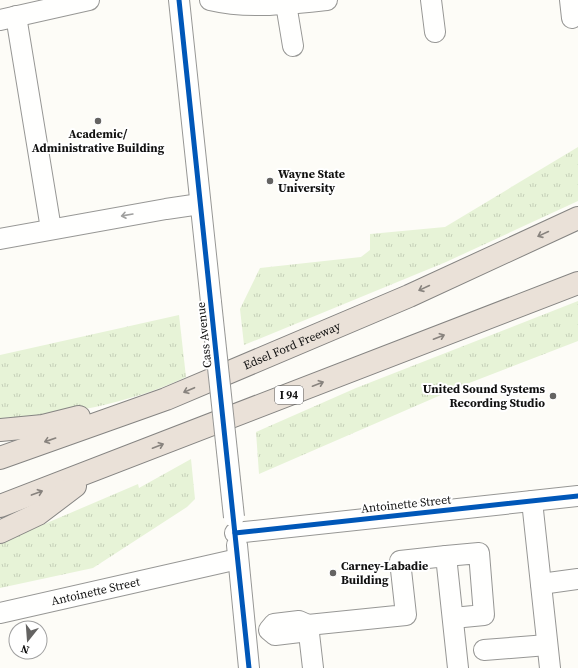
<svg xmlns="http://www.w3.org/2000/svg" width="578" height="668" font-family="'Source Serif 4',serif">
	<defs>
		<pattern id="grass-tufts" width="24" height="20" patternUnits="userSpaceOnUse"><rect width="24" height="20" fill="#e7f3d7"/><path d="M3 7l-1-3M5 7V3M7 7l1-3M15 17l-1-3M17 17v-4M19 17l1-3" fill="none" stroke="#c5cfb8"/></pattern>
	</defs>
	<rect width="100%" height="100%" fill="#fdfcf7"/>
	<g fill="url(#grass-tufts)">
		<polygon points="578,147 578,201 446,262 244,345 240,309 260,268 361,257 370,250 370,234 445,227"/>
		<polygon points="578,301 578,341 464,385 259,474 256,432 356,388"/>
		<path d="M179,315L186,377C128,404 64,416 0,418V355Z"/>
		<polygon points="191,459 195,499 187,507 93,568 0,588 0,543 138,484 139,488"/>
	</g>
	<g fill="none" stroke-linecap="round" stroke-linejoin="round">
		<g stroke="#979795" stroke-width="22">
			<g id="minor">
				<polyline points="179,0 211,302"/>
				<path d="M210,0C248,9 288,4 327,0"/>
				<polyline points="431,0 435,32"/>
				<polyline points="570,0 572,18"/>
				<polyline points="286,4 293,46"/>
				<polyline points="16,16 51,229"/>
				<polyline points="0,20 89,0"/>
				<polyline points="0,239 166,209 200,204"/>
				<polyline points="532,501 550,668"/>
				<polyline points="235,533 578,496"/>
				<polyline points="237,545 249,668"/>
				<polyline points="446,556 479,553 484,615 453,618"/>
				<polyline points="541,584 578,579"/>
				<path id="s1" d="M0,613L238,559"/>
				<polygon points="299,621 308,625 300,632 275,635 269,630 274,624"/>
				<polyline points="484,650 547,645"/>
				<polyline points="313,668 308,625 406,615 400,561 446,556 458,668"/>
			</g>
		</g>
		<g stroke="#858482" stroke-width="24">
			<g id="highway">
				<polyline points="0,430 43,426 79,417"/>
				<path id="s2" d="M0,458L166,399L409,296L578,218"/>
				<polyline points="0,506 578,283"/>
				<polyline points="0,532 38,514 75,486"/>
			</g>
		</g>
		<use href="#minor" stroke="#fffffe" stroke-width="20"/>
		<use href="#highway" stroke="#eae1d8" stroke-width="22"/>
		<g stroke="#979795" stroke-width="22" stroke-linecap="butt">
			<polyline id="minor-bridge" points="211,302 234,517"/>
		</g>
		<use href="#minor-bridge" stroke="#fffffe" stroke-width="20"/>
		<g stroke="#fff" stroke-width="8">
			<g id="cycleway">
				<polyline points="179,0 249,668"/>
				<polyline points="235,533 578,496"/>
			</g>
		</g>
		<use href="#cycleway" stroke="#0057b8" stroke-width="5"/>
	</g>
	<defs><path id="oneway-shaft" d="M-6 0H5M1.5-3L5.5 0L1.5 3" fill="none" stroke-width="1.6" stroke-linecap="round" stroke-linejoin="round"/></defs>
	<use stroke="#a0a09f" href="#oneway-shaft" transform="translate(127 215) rotate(170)"/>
	<g stroke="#88837e">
		<use href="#oneway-shaft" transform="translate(543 234) rotate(155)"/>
		<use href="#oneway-shaft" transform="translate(424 288) rotate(155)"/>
		<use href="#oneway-shaft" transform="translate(439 337) rotate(-21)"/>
		<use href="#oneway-shaft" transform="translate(318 384) rotate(-21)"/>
		<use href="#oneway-shaft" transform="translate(189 390) rotate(157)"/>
		<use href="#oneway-shaft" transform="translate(50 440) rotate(161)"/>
		<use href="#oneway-shaft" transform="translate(158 446) rotate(-21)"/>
		<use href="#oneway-shaft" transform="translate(37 493) rotate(-20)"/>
	</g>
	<g fill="#646362" stroke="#fff" stroke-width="1.5">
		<circle cx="98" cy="121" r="4"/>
		<circle cx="270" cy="181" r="4"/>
		<circle cx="553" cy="396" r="4"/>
		<circle cx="333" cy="573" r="4"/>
	</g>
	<g text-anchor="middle" stroke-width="4" stroke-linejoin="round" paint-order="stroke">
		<rect fill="#fff" stroke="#585858" stroke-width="1" x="275" y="386" width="28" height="18" rx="3"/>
		<g font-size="11" font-weight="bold" fill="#111">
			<text x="289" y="399">I 94</text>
		</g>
		<g font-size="12" font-weight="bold" fill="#111" stroke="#fff" text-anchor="start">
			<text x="98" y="138" text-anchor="middle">Academic/<tspan x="98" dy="14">Administrative Building</tspan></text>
			<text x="278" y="178">Wayne State<tspan x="278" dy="14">University</tspan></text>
			<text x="545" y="393" text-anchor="end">United Sound Systems<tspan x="545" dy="14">Recording Studio</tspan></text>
			<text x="341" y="570">Carney-Labadie<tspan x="341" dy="14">Building</tspan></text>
		</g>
		<g font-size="12" fill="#111" stroke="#fff">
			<text transform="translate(204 335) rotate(-96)" y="4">Cass Avenue</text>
			<text dy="4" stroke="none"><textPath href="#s2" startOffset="313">Edsel Ford Freeway</textPath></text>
			<text transform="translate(406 504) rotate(-6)" y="4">Antoinette Street</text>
			<text dy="4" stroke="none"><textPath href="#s1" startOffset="98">Antoinette Street</textPath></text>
		</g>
	</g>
	<g transform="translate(28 640) rotate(197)"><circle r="19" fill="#ffffff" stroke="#a0a0a0"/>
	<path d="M0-3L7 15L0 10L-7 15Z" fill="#646362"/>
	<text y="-6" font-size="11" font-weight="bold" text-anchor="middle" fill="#111111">N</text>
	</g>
</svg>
